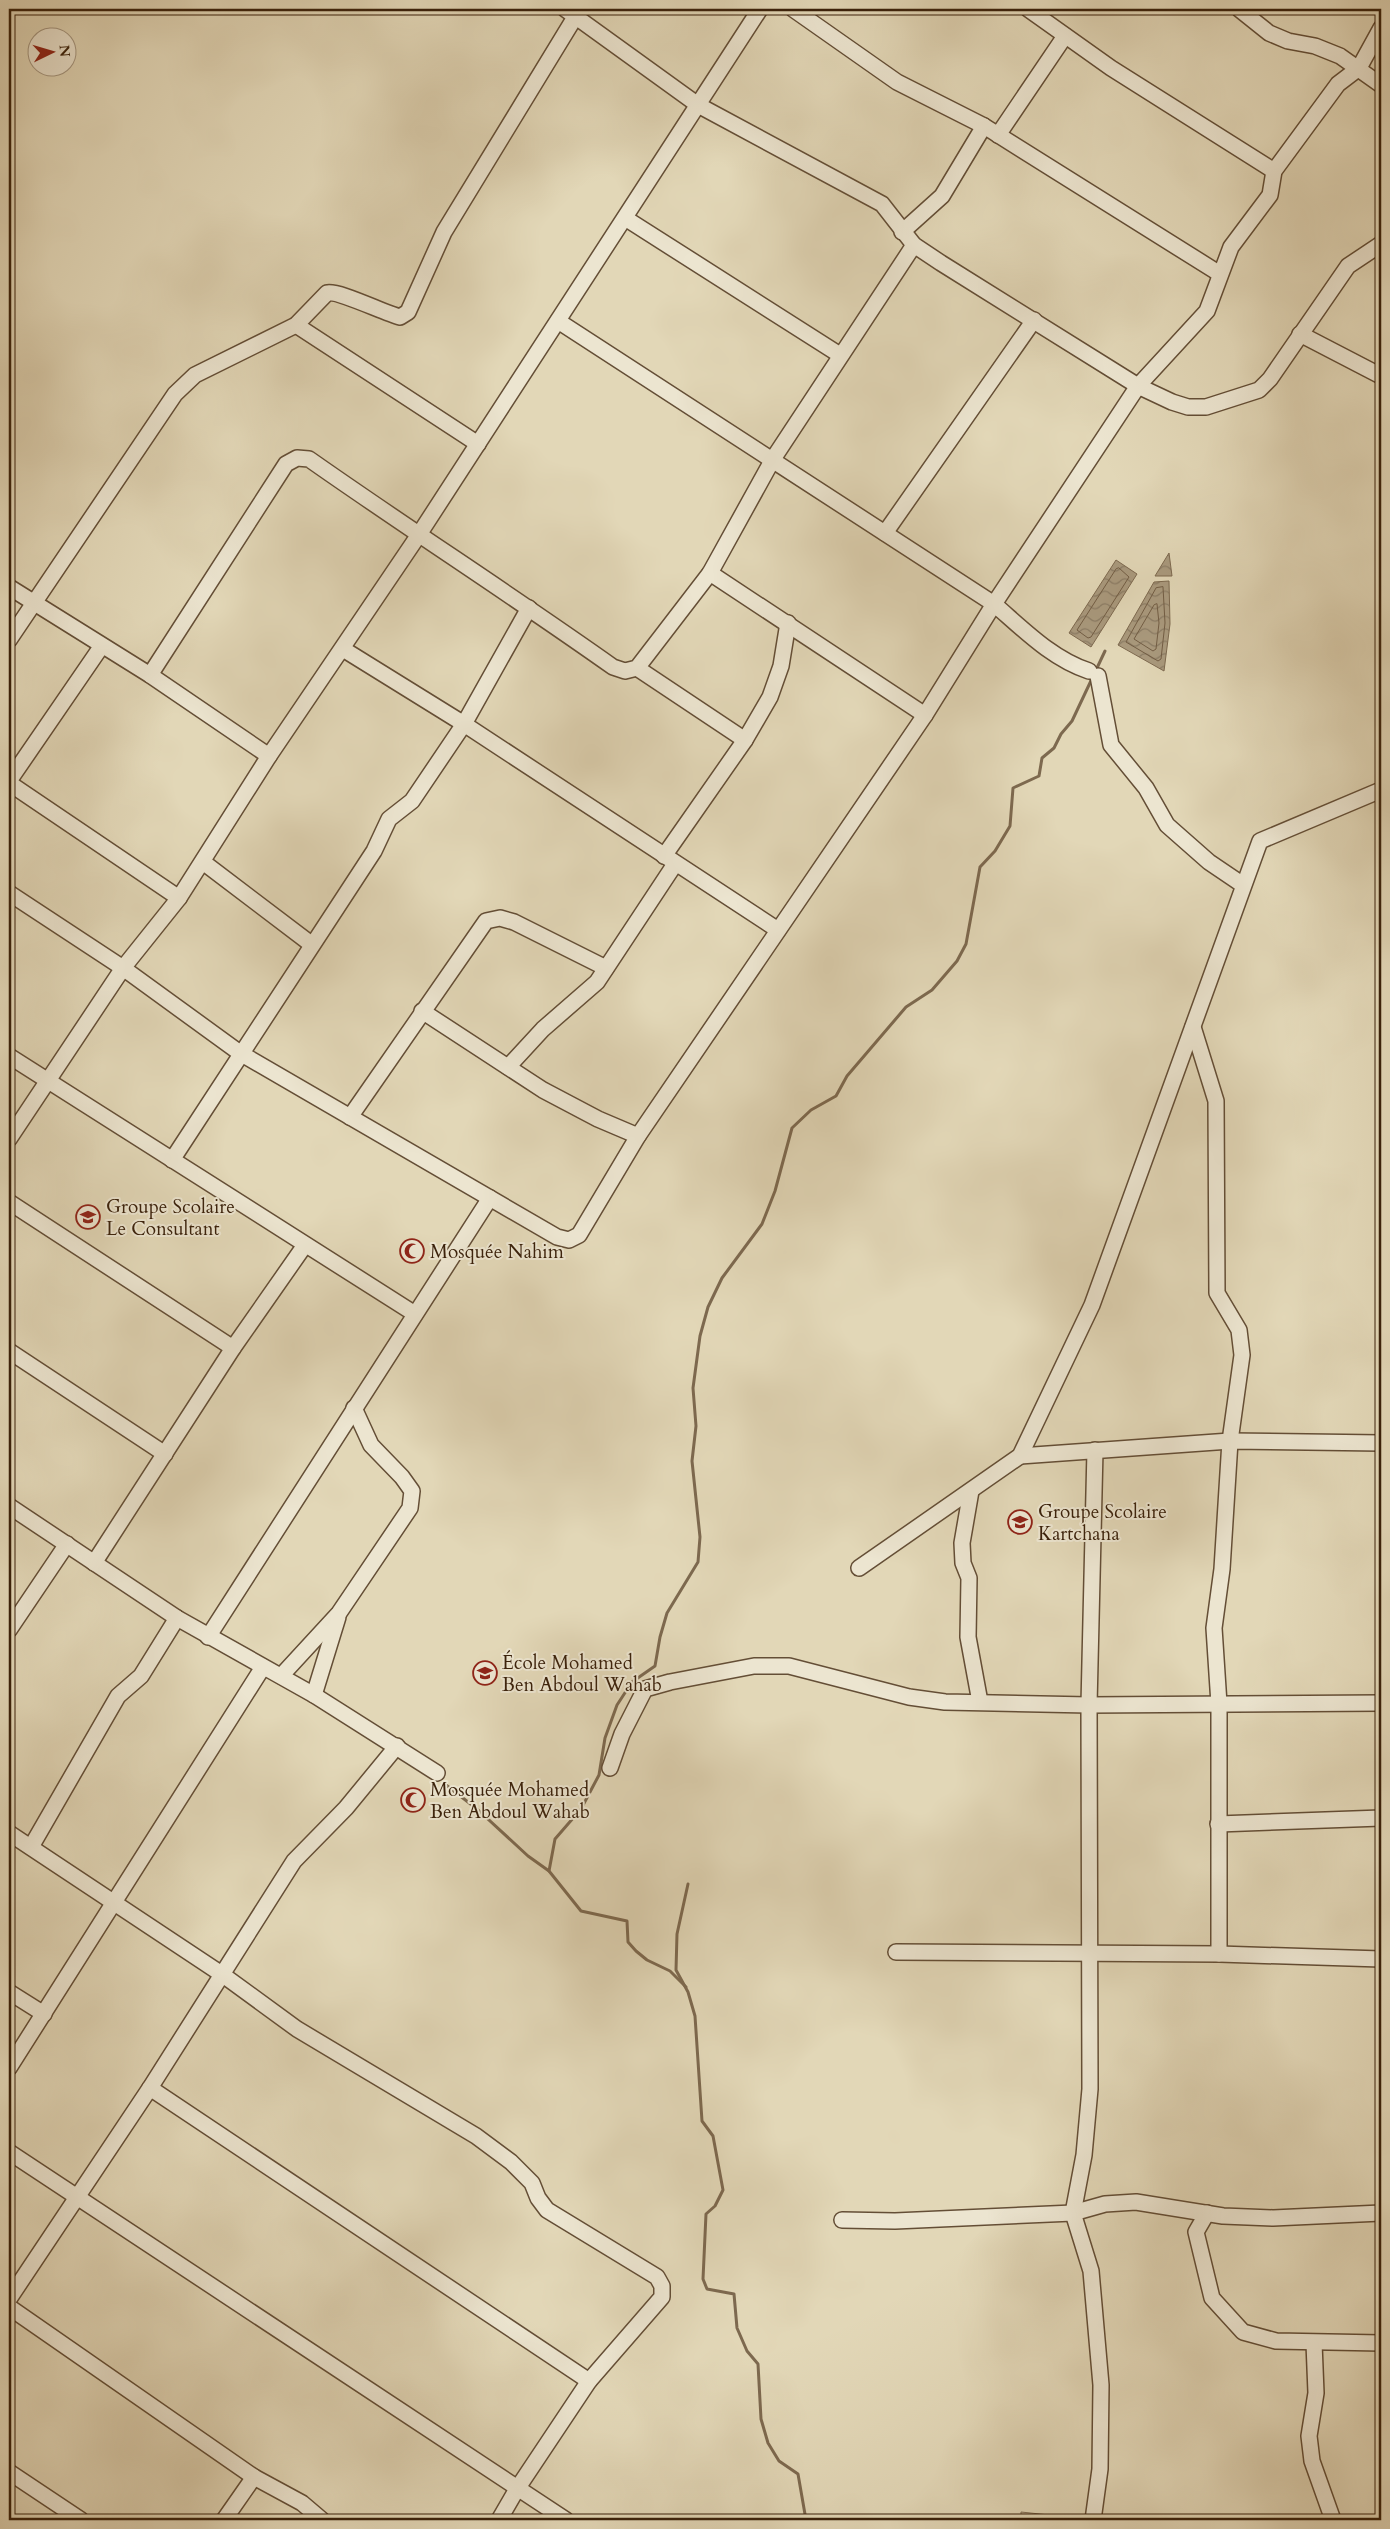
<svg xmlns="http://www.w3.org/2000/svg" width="1390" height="2529" font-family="Cardo,serif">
	<defs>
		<pattern id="wetland-marsh" width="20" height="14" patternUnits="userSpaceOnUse" patternTransform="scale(1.25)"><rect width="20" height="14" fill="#c5b89a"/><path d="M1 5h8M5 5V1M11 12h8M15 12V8" fill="none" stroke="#a1957c"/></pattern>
		<pattern id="water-waves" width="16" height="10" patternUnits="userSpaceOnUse" patternTransform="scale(1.25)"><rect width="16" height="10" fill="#a9997d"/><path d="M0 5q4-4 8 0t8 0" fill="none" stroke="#8b7c65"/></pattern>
	</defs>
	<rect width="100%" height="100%" fill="#e2d7b7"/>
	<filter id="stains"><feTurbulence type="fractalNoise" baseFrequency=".004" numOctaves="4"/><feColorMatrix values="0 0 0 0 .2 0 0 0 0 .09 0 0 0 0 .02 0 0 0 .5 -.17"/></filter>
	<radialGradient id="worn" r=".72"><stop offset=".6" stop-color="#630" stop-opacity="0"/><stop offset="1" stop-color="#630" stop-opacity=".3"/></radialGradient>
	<polygon fill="url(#wetland-marsh)" stroke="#806c52" points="1021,2512 1087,2519 1087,2520 1021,2520"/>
	<g fill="url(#water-waves)" stroke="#7d694f">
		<polygon points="1169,553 1172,576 1155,576"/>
		<polygon points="1116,560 1137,574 1091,647 1069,633"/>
		<polygon points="1169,581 1170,624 1164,671 1118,645 1154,582"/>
	</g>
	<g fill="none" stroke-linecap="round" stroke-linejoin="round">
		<g stroke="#725d44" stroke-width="1">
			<polygon points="1119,568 1129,577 1091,637 1088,638 1077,630 1116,569"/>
			<polygon points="1163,587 1165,623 1161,659 1158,661 1126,642 1156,588"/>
			<polygon points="1157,604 1159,623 1156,649 1153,651 1134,639 1154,605"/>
		</g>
		<g stroke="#7d694f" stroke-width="3">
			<polyline points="446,1785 477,1809 528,1856 549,1871"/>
			<polyline points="688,1884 677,1934 676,1970 688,1992 695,2016 702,2121 713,2136 723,2190 715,2206 706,2214 703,2279 707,2289 734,2294 737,2328 747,2351 758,2364 761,2419 768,2443 779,2461 798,2474 806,2520"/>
			<polyline points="686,1987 670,1971 647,1960 636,1951 628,1942 627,1921 581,1911 549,1871 555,1839 581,1809 599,1775 605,1738 617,1705 632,1682 655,1666 660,1637 667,1613 698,1562 700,1537 692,1461 696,1426 693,1388 700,1336 708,1307 722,1278 762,1224 775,1191 792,1128 811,1110 836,1096 847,1076 906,1007 932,990 957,961 966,944 980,867 995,851 1010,826 1013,788 1039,776 1042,758 1054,748 1061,734 1072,721 1105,651"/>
		</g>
		<g stroke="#644e36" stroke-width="18">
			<g id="minor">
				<polyline points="565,9 698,105 882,204 914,245 941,263 1138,386 1172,402 1188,407 1206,407 1259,390 1270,379 1348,266 1381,244"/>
				<polyline points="793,9 897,82 984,126 1220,274"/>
				<polyline points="1028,9 1111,68 1274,171"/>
				<polyline points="1239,9 1269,33 1288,41 1315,46 1340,56 1381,85"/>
				<polyline points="998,135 1065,36"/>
				<polyline points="625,218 840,355"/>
				<polyline points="902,232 942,196 984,126"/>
				<path d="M558,321L994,604C1023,629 1052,659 1089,671"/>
				<polyline points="296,325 478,444"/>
				<polyline points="1300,334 1381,376"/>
				<polyline points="885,533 1034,320"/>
				<polyline points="710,573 925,715"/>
				<polyline points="9,587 150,675 269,756"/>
				<path d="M9,640L175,394L195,375L296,325L327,293C338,290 384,313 400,317L408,312L444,232L580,9"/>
				<polyline points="343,649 464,724 778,930"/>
				<polyline points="637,668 745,740"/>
				<path d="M150,675L286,464L297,458L309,459C410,530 513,596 613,667L625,671L637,668L710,573L773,459L914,245"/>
				<polyline points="1098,676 1111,745 1146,788 1167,825 1209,862 1243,885"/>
				<polyline points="9,781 101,647"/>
				<polyline points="9,783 179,898"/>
				<polyline points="664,856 745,740 770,697 781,666 788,623"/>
				<polyline points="203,862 311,944"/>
				<polyline points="9,893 123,968 240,1053 557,1237 569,1240 579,1235 638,1136 925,715 994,604 1138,386 1207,311 1231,247 1270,195 1274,171 1338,84 1359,68 1381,28"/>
				<polyline points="422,1011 543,1090 598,1119 638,1136"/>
				<polyline points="1193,1027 1216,1101 1217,1293 1239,1330 1242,1355 1230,1441 1222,1569 1214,1628 1219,1704 1219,1954"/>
				<polyline points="9,1056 415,1314"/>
				<polyline points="508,1067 543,1029 597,982 675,864"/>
				<polyline points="350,1117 486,921 500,918 514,922 606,968"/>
				<polyline points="9,1139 123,968 179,898 269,756 418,536 760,9"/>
				<polyline points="172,1160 374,851 389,819 412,801 464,724 529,608"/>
				<polyline points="9,1202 233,1348"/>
				<polyline points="9,1351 165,1454"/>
				<polyline points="1020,1456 1230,1441 1381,1443"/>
				<polyline points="971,1491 962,1543 963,1563 969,1578 968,1637 980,1702"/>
				<polyline points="9,1506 177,1618 314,1695 437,1773"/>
				<polyline points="94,1563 233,1348 305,1245"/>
				<polyline points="859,1568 1020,1456 1092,1305 1260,841 1381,790"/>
				<polyline points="9,1630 67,1544"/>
				<polyline points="208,1637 490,1198"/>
				<polyline points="281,1676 339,1613 410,1508 412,1491 402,1477 371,1445 354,1408"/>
				<polyline points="314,1695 338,1617"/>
				<polyline points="610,1768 622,1734 645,1689 670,1682 754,1666 789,1666 909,1697 945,1702 1089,1705 1381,1703"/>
				<polyline points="1218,1824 1381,1818"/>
				<polyline points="9,1833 223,1975 297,2029 476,2136 511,2162 532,2183 538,2198 547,2210 657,2277 662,2286 662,2297 589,2381 517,2489 499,2520"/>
				<polyline points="31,1847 118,1696 141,1676 177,1618"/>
				<polyline points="896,1952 1219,1954 1381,1959"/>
				<polyline points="9,1992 44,2014"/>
				<polyline points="9,2068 263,1667"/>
				<polyline points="150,2088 589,2381"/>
				<polyline points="9,2152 566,2520"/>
				<polyline points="1207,2213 1196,2232 1212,2298 1243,2332 1276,2341 1381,2343"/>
				<polyline points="842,2220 895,2221 1073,2213 1105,2204 1136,2202 1223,2216 1273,2218 1381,2213"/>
				<polyline points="9,2299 150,2088 294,1861 346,1808 397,1746"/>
				<polyline points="9,2307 254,2477 302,2503 322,2520"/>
				<polyline points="1314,2343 1316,2393 1309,2436 1312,2461 1333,2520"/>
				<polyline points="9,2472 81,2520"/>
				<polyline points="224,2520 254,2477"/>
				<polyline points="1093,2520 1100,2469 1101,2385 1091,2271 1073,2213 1084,2155 1090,2089 1089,1705 1095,1450"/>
			</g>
		</g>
		<use href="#minor" stroke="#ece5d0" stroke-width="15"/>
	</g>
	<defs>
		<g id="school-ring" transform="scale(1.25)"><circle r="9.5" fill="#ece5d0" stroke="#8f2418" stroke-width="1.5"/><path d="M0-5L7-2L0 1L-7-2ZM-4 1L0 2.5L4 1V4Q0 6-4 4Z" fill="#8f2418"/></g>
		<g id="mosque-ring" transform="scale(1.25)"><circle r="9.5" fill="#ece5d0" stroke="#8f2418" stroke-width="1.5"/><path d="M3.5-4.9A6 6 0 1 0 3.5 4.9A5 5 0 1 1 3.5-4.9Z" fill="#8f2418"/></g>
	</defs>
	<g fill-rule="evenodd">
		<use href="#school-ring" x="88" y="1217"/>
		<use href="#mosque-ring" x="412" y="1251"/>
		<use href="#school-ring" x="1020" y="1522"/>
		<use href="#school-ring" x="485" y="1673"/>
		<use href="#mosque-ring" x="413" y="1800"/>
	</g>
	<g text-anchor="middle" stroke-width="4" stroke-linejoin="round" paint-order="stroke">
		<g font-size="19" fill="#3a210b" stroke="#ece5d0" text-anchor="start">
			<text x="106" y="1213">Groupe Scolaire<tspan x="106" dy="22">Le Consultant</tspan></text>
			<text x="430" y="1258">Mosquée Nahim</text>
			<text x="1038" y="1518">Groupe Scolaire<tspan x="1038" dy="22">Kartchana</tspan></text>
			<text x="502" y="1669">École Mohamed<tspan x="502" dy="22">Ben Abdoul Wahab</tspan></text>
			<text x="430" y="1796">Mosquée Mohamed<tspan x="430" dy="22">Ben Abdoul Wahab</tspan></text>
		</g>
	</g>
	<rect width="1390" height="2529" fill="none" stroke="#e2d7b7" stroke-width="30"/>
	<rect x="10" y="10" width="1370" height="2509" fill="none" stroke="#3a210b" stroke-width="2.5"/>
	<rect x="15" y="15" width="1360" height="2499" fill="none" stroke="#3a210b"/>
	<g transform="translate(52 52) rotate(85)"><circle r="24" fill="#ece5d0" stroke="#a59781"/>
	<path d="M0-4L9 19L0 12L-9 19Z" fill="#8f2418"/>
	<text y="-8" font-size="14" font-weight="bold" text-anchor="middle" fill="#3a210b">N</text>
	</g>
	<rect width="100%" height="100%" filter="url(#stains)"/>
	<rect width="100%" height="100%" fill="url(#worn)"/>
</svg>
